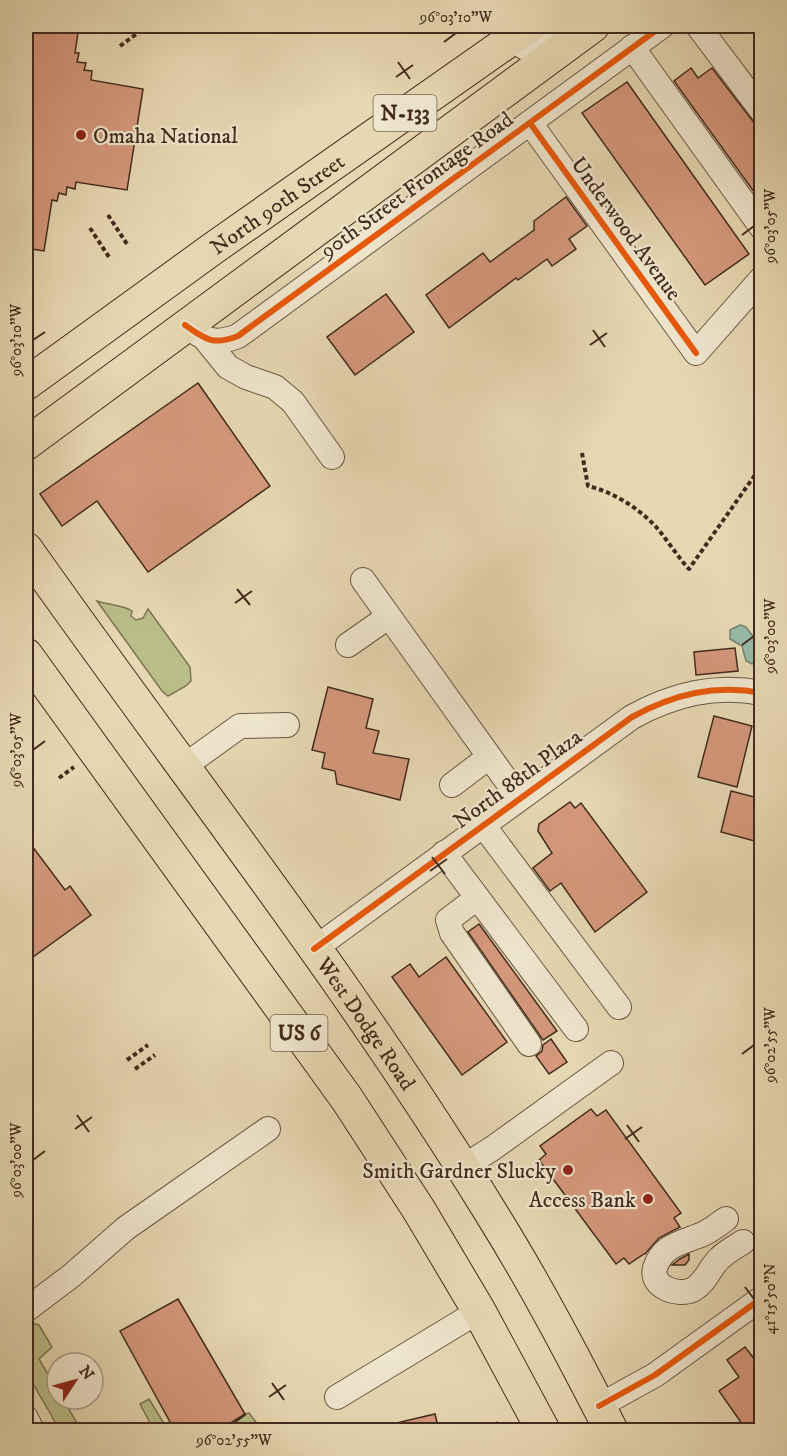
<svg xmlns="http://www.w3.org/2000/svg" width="787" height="1456" font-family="'IM FELL DW Pica',serif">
	<rect width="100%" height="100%" fill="#e6d8b3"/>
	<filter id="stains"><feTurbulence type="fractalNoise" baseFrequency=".00333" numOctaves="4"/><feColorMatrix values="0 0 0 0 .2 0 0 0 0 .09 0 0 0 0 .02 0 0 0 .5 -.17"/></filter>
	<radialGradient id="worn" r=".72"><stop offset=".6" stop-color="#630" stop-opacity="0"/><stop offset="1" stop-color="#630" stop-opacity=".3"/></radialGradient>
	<g fill="#b9be89" stroke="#7e7453" stroke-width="1.5">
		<path d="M97,601C108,605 123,605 132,611L131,616L136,620L143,618L148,609L190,667L191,681L186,686L168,696L162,691Z"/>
		<polygon points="28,1322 39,1325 52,1347 39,1359 57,1390 57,1399 63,1399 81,1430 59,1430 49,1411 26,1372 26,1324"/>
		<polygon points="149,1399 168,1430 154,1430 140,1404"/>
		<polygon points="249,1413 262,1430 218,1430 245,1414"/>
	</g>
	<polygon fill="#97bba8" stroke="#758170" stroke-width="1.5" points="740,625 746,627 758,643 761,656 759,661 752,664 746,661 742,646 730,639 730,630"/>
	<g fill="#d5987c" stroke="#422b1d" stroke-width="1.5">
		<polygon points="26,26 79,26 75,53 79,53 77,62 86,63 84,70 92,71 91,80 143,89 127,190 76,182 75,189 67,187 66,195 59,193 57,201 52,200 44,251 26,248"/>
		<polygon points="691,68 698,78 712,68 762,133 762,203 674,81"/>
		<polygon points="627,82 749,254 705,285 582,113"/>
		<polygon points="566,197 587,226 569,239 576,249 552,266 547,259 518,280 516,278 449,328 426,295 483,253 490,262 534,230 534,221"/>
		<polygon points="386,294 414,332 355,375 327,337"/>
		<polygon points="198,383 270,486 148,572 97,501 62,526 40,494"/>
		<polygon points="735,648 738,671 696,675 694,652"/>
		<polygon points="328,687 373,699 366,728 379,731 373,753 409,759 400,800 337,784 335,771 322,768 325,753 312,750"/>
		<polygon points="714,716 752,726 737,787 698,777"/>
		<polygon points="731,791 762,799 762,843 721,832"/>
		<polygon points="570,802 575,808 581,803 647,892 595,932 561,883 550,891 533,868 552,853 538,831 539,824"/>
		<polygon points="26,838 65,890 70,886 91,915 26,962"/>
		<polygon points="479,924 557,1031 543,1040 468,932"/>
		<polygon points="446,957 507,1042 462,1075 392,977 410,964 419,977"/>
		<polygon points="551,1039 567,1062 549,1074 536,1056 542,1051 543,1045"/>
		<polygon points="591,1109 597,1116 606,1110 681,1213 674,1218 680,1227 659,1238 645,1254 644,1254 629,1264 624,1258 616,1264 539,1160 546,1154 540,1146"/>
		<polygon points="689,1254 689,1260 685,1265 672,1265 680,1259"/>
		<polygon points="178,1299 245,1414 218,1431 175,1431 120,1331"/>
		<polygon points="745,1347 762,1369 762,1431 747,1431 719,1391 739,1377 727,1360"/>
		<polygon points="435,1414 439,1431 393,1431 392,1424"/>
	</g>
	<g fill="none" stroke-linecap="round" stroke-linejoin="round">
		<g stroke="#6b5642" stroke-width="26">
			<g id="minor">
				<path d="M501,26C515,45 526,49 548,58"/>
				<polyline points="544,26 548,58"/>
				<polyline points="698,26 762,111"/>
				<polyline points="632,47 762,228"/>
				<polyline points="530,123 696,353 762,278"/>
				<path d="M185,325C205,339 213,346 238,336L662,26"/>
				<polyline points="206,340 228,367 246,377 275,387 293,402 332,457"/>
				<polyline points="363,580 519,798"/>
				<polyline points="348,645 388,617"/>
				<polyline points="183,767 240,726 287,725"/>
				<polyline points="452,785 489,757"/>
				<polyline points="483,825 619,1007"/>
				<polyline points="444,853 576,1029"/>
				<polyline points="477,898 448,920 452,933 529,1044"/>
				<path d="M314,949L632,717C674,694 715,684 762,693"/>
				<polyline points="463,1167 493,1148 611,1063"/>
				<path d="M726,1219C717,1225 708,1233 698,1236C680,1243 662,1246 655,1268C650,1288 679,1296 692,1290C706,1283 709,1268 720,1258C726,1252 735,1247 743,1242"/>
				<polyline points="26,1310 71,1276 126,1228 268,1129"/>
				<polyline points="337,1397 479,1311"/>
				<polyline points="599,1406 655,1375 762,1298"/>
				<polyline points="26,1418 32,1430"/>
			</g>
		</g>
		<g stroke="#422b1d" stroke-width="34">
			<g id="major">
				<path id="s1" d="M26,384L215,247L530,26"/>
				<polyline points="26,444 593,26"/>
			</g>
		</g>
		<g stroke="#422b1d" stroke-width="35">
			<g id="highway">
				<path id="s2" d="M26,549C182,770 351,984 493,1216C536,1285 574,1358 611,1430"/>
				<polyline points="26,655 347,1099 419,1210 479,1311 543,1430"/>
			</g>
		</g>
		<g stroke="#422b1d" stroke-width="4" stroke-dasharray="4.5 3" stroke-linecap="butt">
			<polyline points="120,46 146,27"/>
			<polyline points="108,215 127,244"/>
			<polyline points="90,228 109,257"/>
			<path d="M582,453L588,486C613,492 639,508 657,528C668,541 677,556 689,569L762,465"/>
			<polyline points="59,778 74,767"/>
			<polyline points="127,1060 148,1045"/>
			<polyline points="135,1069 155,1055"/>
			<polyline points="364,1429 365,1430"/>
			<polyline points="482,1430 498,1423"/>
		</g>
		<use href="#minor" stroke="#efe6ce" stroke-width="24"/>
		<use href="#major" stroke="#e6d8b3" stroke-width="32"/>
		<use href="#highway" stroke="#e6d8b3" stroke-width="33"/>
		<g stroke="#efe6ce" stroke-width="10">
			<g id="cycleway">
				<polyline points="530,123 696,353"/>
				<path d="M185,325C205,339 213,346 238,336L662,26"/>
				<path d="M314,949L632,717C674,694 715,684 762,693"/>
				<polyline points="599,1406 655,1375 762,1298"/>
			</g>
		</g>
		<use href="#cycleway" stroke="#e8590c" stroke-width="6"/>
	</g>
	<path fill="none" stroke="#422b1d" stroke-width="2" d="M444,42L456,33M398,62L410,79M396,77L413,65M742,235L754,226M593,330L605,347M33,340L45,332M590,345L607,333M237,589L250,605M235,603L252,591M742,645L754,636M33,750L45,741M432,857L445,874M430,871L447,859M742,1054L754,1045M77,1115L89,1132M627,1125L639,1142M75,1129L92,1117M625,1139L642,1127M33,1160L45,1151M745,1287L754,1299M272,1383L284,1400M269,1397L286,1385M234,1423L246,1414"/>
	<g fill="#8f2418" stroke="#efe6ce" stroke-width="2">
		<circle cx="81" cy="135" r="6"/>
		<circle cx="568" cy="1170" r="6"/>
		<circle cx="648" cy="1199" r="6"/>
	</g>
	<g text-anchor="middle" stroke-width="4.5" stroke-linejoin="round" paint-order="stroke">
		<g fill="#efe6ce" stroke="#766352" stroke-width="1.5">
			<rect x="373.5" y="95" width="63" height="36" rx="4.5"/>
			<rect x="270.5" y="1015" width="57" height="36" rx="4.5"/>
		</g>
		<g font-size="21" font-weight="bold" fill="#422b1d">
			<text x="405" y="120">N-133</text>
			<text x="299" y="1040">US 6</text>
		</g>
		<g font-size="22" fill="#422b1d" stroke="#efe6ce" text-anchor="end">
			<text x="93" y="143" text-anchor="start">Omaha National</text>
			<text x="556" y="1178">Smith Gardner Slucky</text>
			<text x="636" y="1207">Access Bank</text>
		</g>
		<g font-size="22" fill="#422b1d" stroke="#efe6ce">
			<text transform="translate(416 184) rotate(-36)" y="8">90th Street Frontage Road</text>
			<text dy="8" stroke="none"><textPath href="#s1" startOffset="309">North 90th Street</textPath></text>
			<text transform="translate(627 228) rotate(54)" y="8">Underwood Avenue</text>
			<text transform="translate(517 778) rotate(-36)" y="8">North 88th Plaza</text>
			<text dy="8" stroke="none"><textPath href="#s2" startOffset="584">West Dodge Road</textPath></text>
		</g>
	</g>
	<rect width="787" height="1456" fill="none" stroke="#e6d8b3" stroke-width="66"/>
	<g transform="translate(75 1381) rotate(54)"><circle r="28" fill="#efe6ce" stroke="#aa9b87" stroke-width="1.5"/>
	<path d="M0-4.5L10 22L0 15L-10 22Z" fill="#8f2418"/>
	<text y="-9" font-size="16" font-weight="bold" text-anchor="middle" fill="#422b1d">N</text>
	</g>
	<rect x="33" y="33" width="721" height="1390" fill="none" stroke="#422b1d" stroke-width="2"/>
	<g font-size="15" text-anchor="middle" fill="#422b1d">
		<text x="456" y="22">96°03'10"W</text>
		<text transform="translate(770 226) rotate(-90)" y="5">96°03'05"W</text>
		<text transform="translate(16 340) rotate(-90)" y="5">96°03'10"W</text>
		<text transform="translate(770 636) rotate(-90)" y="5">96°03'00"W</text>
		<text transform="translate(16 750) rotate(-90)" y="5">96°03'05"W</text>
		<text transform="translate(770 1045) rotate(-90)" y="5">96°02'55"W</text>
		<text transform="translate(16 1160) rotate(-90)" y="5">96°03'00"W</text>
		<text transform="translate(770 1299) rotate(-90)" y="5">41°15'50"N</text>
		<text x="234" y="1445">96°02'55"W</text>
	</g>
	<rect width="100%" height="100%" filter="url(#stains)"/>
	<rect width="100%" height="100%" fill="url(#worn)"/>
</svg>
